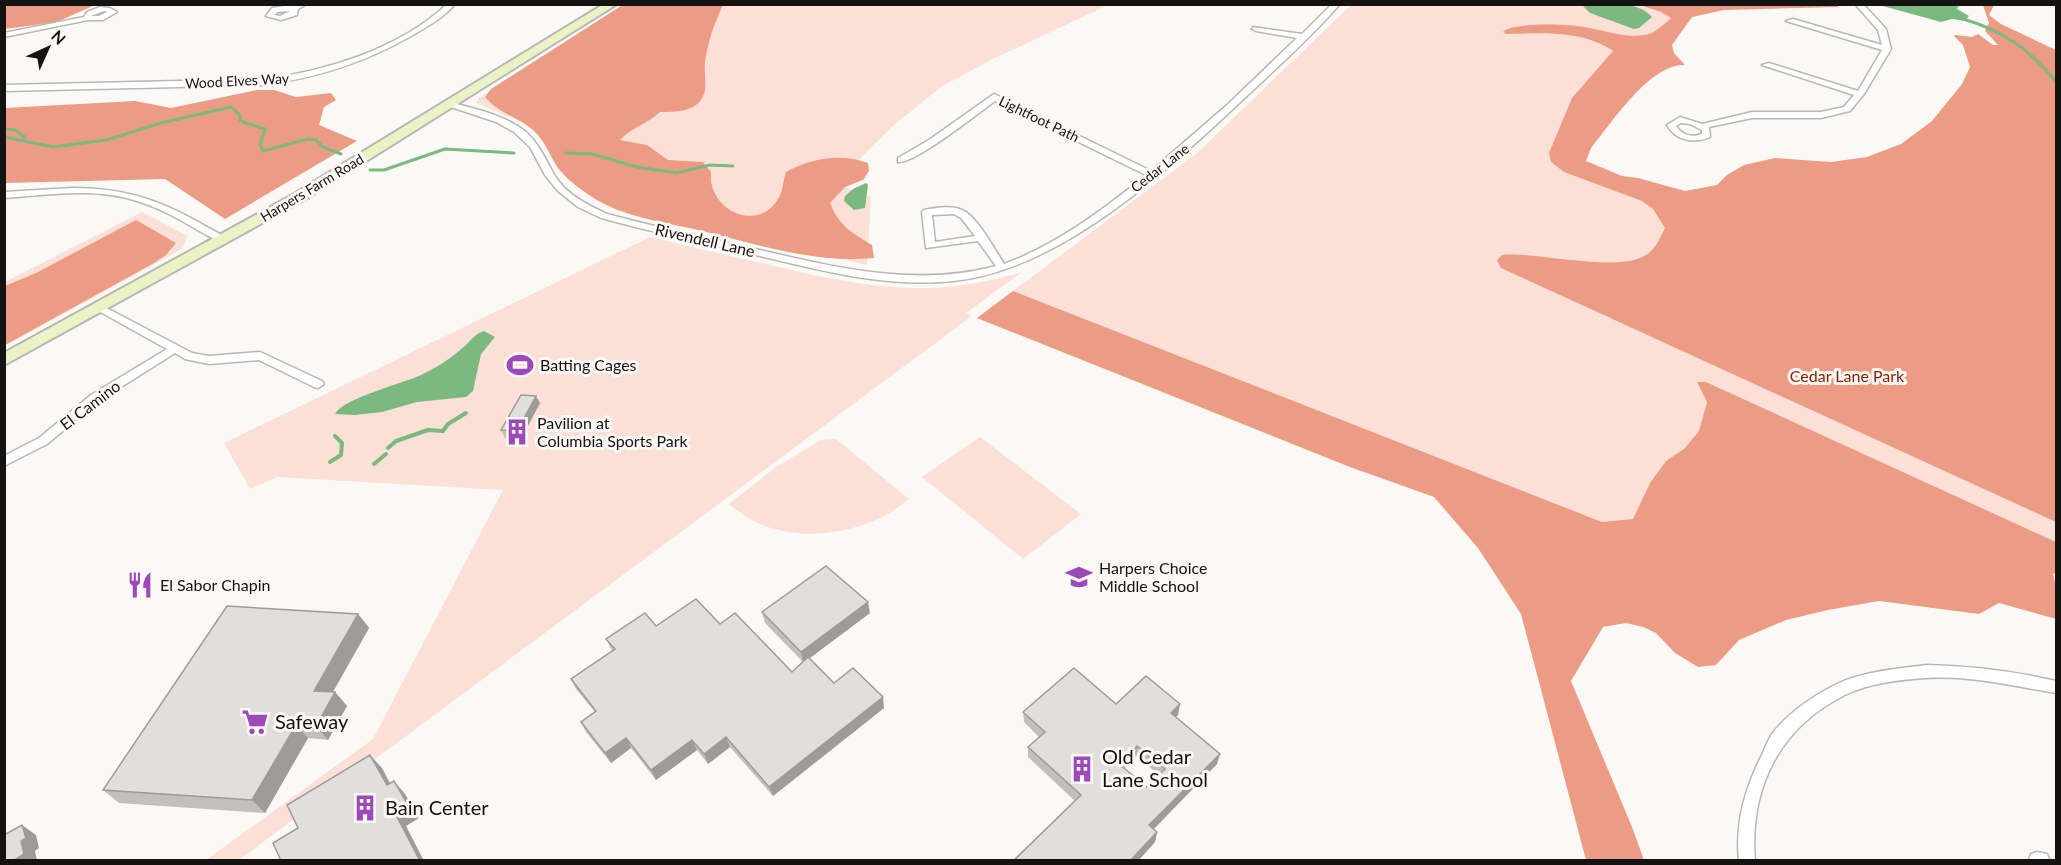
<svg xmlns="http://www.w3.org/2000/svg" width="2061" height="865" font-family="Lato,sans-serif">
	<rect width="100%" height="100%" fill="#faf9f5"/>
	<g fill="#fbe0d8">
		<polygon points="1655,4 1686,12 1557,161 1683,201 1912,152 2056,60 2056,548 1526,518 977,318 1196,154 1351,5"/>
		<polygon points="628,5 1108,5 993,59 941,87 894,125 835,183 871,197 867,265 639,214 596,198 575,184 546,139 527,124 476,103 479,98"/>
		<polygon points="142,212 188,236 182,249 5,346 5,282"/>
		<path d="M650,237C691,247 733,257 774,266C864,287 930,300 1022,272L966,313L972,316L239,860H206L373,739L503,490L277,477L250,489L224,443Z"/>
		<polygon points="980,437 1081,514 1023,559 922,477"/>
		<path d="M836,439L909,499C899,506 889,515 878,519C840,536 790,541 752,520C744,516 736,510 729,504L776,467L821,440Z"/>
	</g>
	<g fill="#ec9c84">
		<polygon points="5,4 95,4 95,5 57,22 5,29"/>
		<path d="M624,4L723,5C714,24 708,41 705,62C704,71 706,81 705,90C701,112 677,112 660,112C647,124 631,128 620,140L647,145L668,160L703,162L711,172C707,209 757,234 778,199C783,192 783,180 786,172C811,158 841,153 868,163L869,171L863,180L845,187L830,203C840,227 851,232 872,245L874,258C814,264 752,243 694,229C662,222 626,217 597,200C584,192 564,178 556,165C548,152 545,141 534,131C518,117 498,113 485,97L491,89Z"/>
		<path d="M1640,5H1838V7L1724,10L1692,17L1672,45L1674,53L1685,65C1650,63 1611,124 1591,148L1586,161L1622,176L1638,178L1685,191L1717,185L1727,175L1744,165L1775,158L1831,162L1867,157L1901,144L1932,121L1962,84L1970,67L1963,45L1954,36L1955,35L1972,37L1978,34L1993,45H1998L1985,31L1989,23L1983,5H1994L1989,15L2001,24L2056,50V522L1501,268L1497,260L1502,255C1538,251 1624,276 1650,252C1657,246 1661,236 1665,228L1653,209L1642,201L1564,172L1551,162L1549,153L1572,98L1613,51C1583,30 1541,33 1506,34L1503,32C1512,22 1569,24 1584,27C1604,30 1623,38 1644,35C1654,34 1663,25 1671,18L1661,12Z"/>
		<polygon points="257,90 274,90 296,97 331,93 336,100 324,107 319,125 357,141 225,219 165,179 5,183 5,108 135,101 171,108"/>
		<polygon points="136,220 176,243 166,255 154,263 5,345 5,286 36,273"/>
		<polygon points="1013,291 1602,522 1633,519 1650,483 1666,461 1684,449 1699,431 1707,402 1697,382 1706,382 2056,542 2056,573 2053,574 2056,587 2056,619 1999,603 1979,614 1879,601 1828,610 1786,620 1739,640 1716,665 1698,667 1675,653 1656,633 1643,627 1626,623 1603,627 1571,681 1632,827 1644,860 1586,860 1521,614 1478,548 1434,497 1350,467 977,318"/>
	</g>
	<g fill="#7cb980">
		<path d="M1585,5C1605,4 1637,0 1652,17L1639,28L1634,29L1590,13L1583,6Z"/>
		<polygon points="1879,5 1959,5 1957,9 1969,16 1965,21 1952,19 1941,22"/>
		<polygon points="866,183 868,185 865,208 854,210 844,201 845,196 853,189"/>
		<path d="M484,331L495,337L481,354L473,391L466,397L417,402L382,412L355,415L335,414C345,397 403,384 423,374C438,367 454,356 466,345C472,339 475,334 484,331Z"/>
	</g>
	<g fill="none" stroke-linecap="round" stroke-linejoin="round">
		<g stroke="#7cb980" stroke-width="3">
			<path d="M1963,19C2002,30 2031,50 2056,82"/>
			<polyline points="4,129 15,130 25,137 22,140"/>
			<polyline points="4,137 53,147 106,140 161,123 231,107 240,115 240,120 243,122 265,129 260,145 263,151 308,139 316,140 323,147 341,154"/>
			<polyline points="565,153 592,154 637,167 676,173 710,165 733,166"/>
			<polyline points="370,170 384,170 445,149 514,153"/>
		</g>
		<g stroke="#7cb980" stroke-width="4">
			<polyline points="388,448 396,441 428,430 443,431 448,424 466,413"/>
			<polyline points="330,462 341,455 342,443 335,436"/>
			<polyline points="374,464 386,454"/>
		</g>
		<g stroke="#b8b7b3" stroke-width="3">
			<g id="street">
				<path d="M296,4H307L298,9L297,15L281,20L266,16L272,8ZM290,11L280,16L275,15L277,12Z"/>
				<path d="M447,4H455C443,18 427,27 411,36C364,63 316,78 263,85L4,91V85L263,79C325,72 401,48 447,4Z"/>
				<path d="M1332,4H1340C1312,36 1282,63 1250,93C1172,166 1063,270 953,281C887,288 823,271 760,256C706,244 653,232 601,218L578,207L558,191L545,175L530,147L514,132L496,122L445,105L449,102C475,109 506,115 527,133C540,145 546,161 555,176C567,195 588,205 607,214C656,227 706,238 755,249C834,267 915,288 996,266L978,241L926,248L922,212L924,210C935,208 951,205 962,210C977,216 995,250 1004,264C1056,245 1103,210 1146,175L995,101C978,113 915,164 898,162V158L929,140L994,94L1151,171L1226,106L1297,38L1256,31L1252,29L1253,27L1302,34ZM954,214L961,218L975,236L935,242L932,215Z"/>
				<path d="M1855,4H1863L1886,29L1891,49L1864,94L1850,111L1821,118H1752L1709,127L1710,137C1694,144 1676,141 1667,125L1680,117L1702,124L1752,112H1821L1844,107L1854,95L1762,65L1769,63L1858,91L1882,50L1786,21L1793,19L1882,45L1878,30ZM1681,123L1690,124L1702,130V134C1692,138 1682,135 1676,126Z"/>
				<path d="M100,7L110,8L117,12L103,20H88L4,37V33L84,17L87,12ZM104,11L107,12L99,16H91Z"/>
				<path d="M73,188C123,188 157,199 200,223C209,229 221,233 228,240L227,242H219C193,228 167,210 137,201C95,187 48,195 4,198V192Z"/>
				<polygon points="99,304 192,353 209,356 260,352 322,381 324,384 318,388 314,387 259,360 209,364 185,359 175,353 99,401 47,444 4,466 4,456 39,438 91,395 167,349 95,309 94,307"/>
				<path d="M1927,665C1971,666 2013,671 2056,681V693C2012,686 1971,675 1925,678C1899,680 1869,683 1845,695C1780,727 1749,788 1755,860H1739C1735,823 1745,788 1762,755C1765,748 1768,740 1772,734C1789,712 1813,696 1837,684C1865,671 1897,669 1927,665Z"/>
				<polygon points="2037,852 2047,854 2049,860 2029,860 2031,854"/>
			</g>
		</g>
		<g stroke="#b8b7b3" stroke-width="4">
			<polygon id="secondary" points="604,4 617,4 304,200 4,365 4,353 294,194"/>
		</g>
		<use href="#street" fill="#fff" fill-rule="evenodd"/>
		<use href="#secondary" fill="#ebf2c6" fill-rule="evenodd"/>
	</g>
	<g fill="#c2bfbc" fill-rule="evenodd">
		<polygon points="540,403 521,439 505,438 501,430"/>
		<polygon points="762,612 870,613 810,658 834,683 884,708 773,796 730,747 708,764 697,750 656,780 631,748 611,763 586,732 581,722 595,712 576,689 571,679 612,651 606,639 656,626 720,624 792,672 803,662 765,623"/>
		<polygon points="358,614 369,628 333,692 335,692 347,706 328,740 308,738 265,813 119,803 103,790"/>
		<path d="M1116,704L1178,715L1176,717L1217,764L1153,829L1157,832L1155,842L1138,861H1013L1075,801L1028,757V747L1039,737L1024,722L1023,712ZM1136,756L1159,775L1147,787L1124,768Z"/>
	</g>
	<g fill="#9e9b99">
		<polygon points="536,396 540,403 521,439 517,431"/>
		<polygon points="868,602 870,613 803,663 801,652"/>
		<polygon points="358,614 369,628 326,704 314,691"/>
		<polygon points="335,692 347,706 328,740 316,726"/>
		<polygon points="883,697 884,708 773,796 769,787"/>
		<polygon points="1180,704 1178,715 1169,723 1171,713"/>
		<polygon points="296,725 308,738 265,813 252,800"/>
		<polygon points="726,737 730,747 708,764 704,754"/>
		<polygon points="626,738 631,748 611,763 605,753"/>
		<polygon points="692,740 697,750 656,780 651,770"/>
		<polygon points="1137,746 1136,756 1118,774 1119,764"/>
		<polygon points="1220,754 1217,764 1148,835 1149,825"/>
		<polygon points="370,755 382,768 398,798 387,785"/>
		<polygon points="394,781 405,794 419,818 406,826 424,861 420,861 395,813"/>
		<polygon points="22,825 36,835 39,848 35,851 37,861 17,861 21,841"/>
		<polygon points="1157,832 1155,842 1138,861 1130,861"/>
	</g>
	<g fill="#e1dedb" stroke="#9e9b99" stroke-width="1.5" fill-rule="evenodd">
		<polygon points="521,395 536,396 517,431 501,430"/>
		<polygon points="826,566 868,602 801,652 762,612"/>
		<polygon points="696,599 720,624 735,613 792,672 808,657 834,683 853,668 883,697 769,787 726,737 704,754 692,740 651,770 626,738 605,753 581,722 596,711 571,679 615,649 606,639 645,613 656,626"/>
		<polygon points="227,606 358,614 314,691 335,692 316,726 296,725 252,800 103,790"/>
		<path d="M1074,668L1116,704L1146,676L1180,704L1171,713L1220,754L1149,825L1157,832L1130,861H1013L1081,795L1028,747L1045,732L1023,712ZM1137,746L1165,769L1147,787L1119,764Z"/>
		<polygon points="370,755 387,785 394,781 408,805 395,813 420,861 281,861 273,843 298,828 287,805"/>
		<polygon points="22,825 26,838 21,841 24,854 16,859 17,861 4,861 4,835"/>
	</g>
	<defs>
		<g id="stadium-bare" transform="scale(2.07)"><path d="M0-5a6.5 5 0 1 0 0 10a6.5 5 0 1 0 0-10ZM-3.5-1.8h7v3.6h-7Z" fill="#9c4ab9" stroke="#faf9f5" stroke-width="2.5" paint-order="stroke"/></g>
		<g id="building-bare" transform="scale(2.07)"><path d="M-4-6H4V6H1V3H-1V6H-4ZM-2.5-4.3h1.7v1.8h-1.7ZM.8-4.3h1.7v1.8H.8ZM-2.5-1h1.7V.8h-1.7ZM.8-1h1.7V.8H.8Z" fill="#9c4ab9" stroke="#faf9f5" stroke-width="2.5" paint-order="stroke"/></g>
		<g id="school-bare" transform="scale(2.07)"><path d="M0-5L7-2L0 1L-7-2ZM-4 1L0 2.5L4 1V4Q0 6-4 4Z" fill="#9c4ab9" stroke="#faf9f5" stroke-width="2.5" paint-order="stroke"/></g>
		<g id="restaurant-bare" transform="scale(2.07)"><path d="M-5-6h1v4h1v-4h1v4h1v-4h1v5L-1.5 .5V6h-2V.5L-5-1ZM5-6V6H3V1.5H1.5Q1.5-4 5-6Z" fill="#9c4ab9" stroke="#faf9f5" stroke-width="2.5" paint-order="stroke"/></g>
		<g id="supermarket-bare" transform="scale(2.07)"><path d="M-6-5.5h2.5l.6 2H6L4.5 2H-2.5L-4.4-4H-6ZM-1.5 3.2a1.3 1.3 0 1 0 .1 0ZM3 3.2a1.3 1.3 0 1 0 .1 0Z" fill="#9c4ab9" stroke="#faf9f5" stroke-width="2.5" paint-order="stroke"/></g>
	</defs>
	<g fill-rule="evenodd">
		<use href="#stadium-bare" x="520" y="365"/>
		<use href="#building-bare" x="517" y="432"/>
		<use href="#school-bare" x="1079" y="577"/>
		<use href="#restaurant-bare" x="140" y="585"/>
		<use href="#supermarket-bare" x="255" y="722"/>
		<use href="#building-bare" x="1082" y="769"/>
		<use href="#building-bare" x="365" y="808"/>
	</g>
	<g text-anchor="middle" stroke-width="6" stroke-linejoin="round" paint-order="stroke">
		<g font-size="14" fill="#141312" stroke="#faf9f5">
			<text transform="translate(237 81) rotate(-3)" y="5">Wood Elves Way</text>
			<text transform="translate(1039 119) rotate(26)" y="5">Lightfoot Path</text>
			<text transform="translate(1160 168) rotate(-38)" y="5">Cedar Lane</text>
			<text transform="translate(312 188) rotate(-31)" y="5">Harpers Farm Road</text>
		</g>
		<g font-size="16" fill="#141312" stroke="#faf9f5">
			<text transform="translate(705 240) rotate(13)" y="6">Rivendell Lane</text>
			<text transform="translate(90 405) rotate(-37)" y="6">El Camino</text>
		</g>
		<g font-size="16" fill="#141312" stroke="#faf9f5" text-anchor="start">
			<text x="540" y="371">Batting Cages</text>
			<text x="537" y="429">Pavilion at<tspan x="537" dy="18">Columbia Sports Park</tspan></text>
			<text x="1099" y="574">Harpers Choice<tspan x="1099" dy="18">Middle School</tspan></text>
			<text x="160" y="591">El Sabor Chapin</text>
		</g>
		<g font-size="16" fill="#812502" stroke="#faf9f5">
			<text x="1847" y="382">Cedar Lane Park</text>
		</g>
		<g font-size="20" fill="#141312" stroke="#faf9f5" text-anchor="start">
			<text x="275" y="729">Safeway</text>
			<text x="1102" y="764">Old Cedar<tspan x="1102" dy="23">Lane School</tspan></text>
			<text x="385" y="815">Bain Center</text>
		</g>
	</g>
	<rect width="2061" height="865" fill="none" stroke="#141312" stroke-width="12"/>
	<g transform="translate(48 48) rotate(45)" stroke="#faf9f5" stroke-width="4.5" paint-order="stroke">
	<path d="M0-4.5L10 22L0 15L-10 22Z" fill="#141312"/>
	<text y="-9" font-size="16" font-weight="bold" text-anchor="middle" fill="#141312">N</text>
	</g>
</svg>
